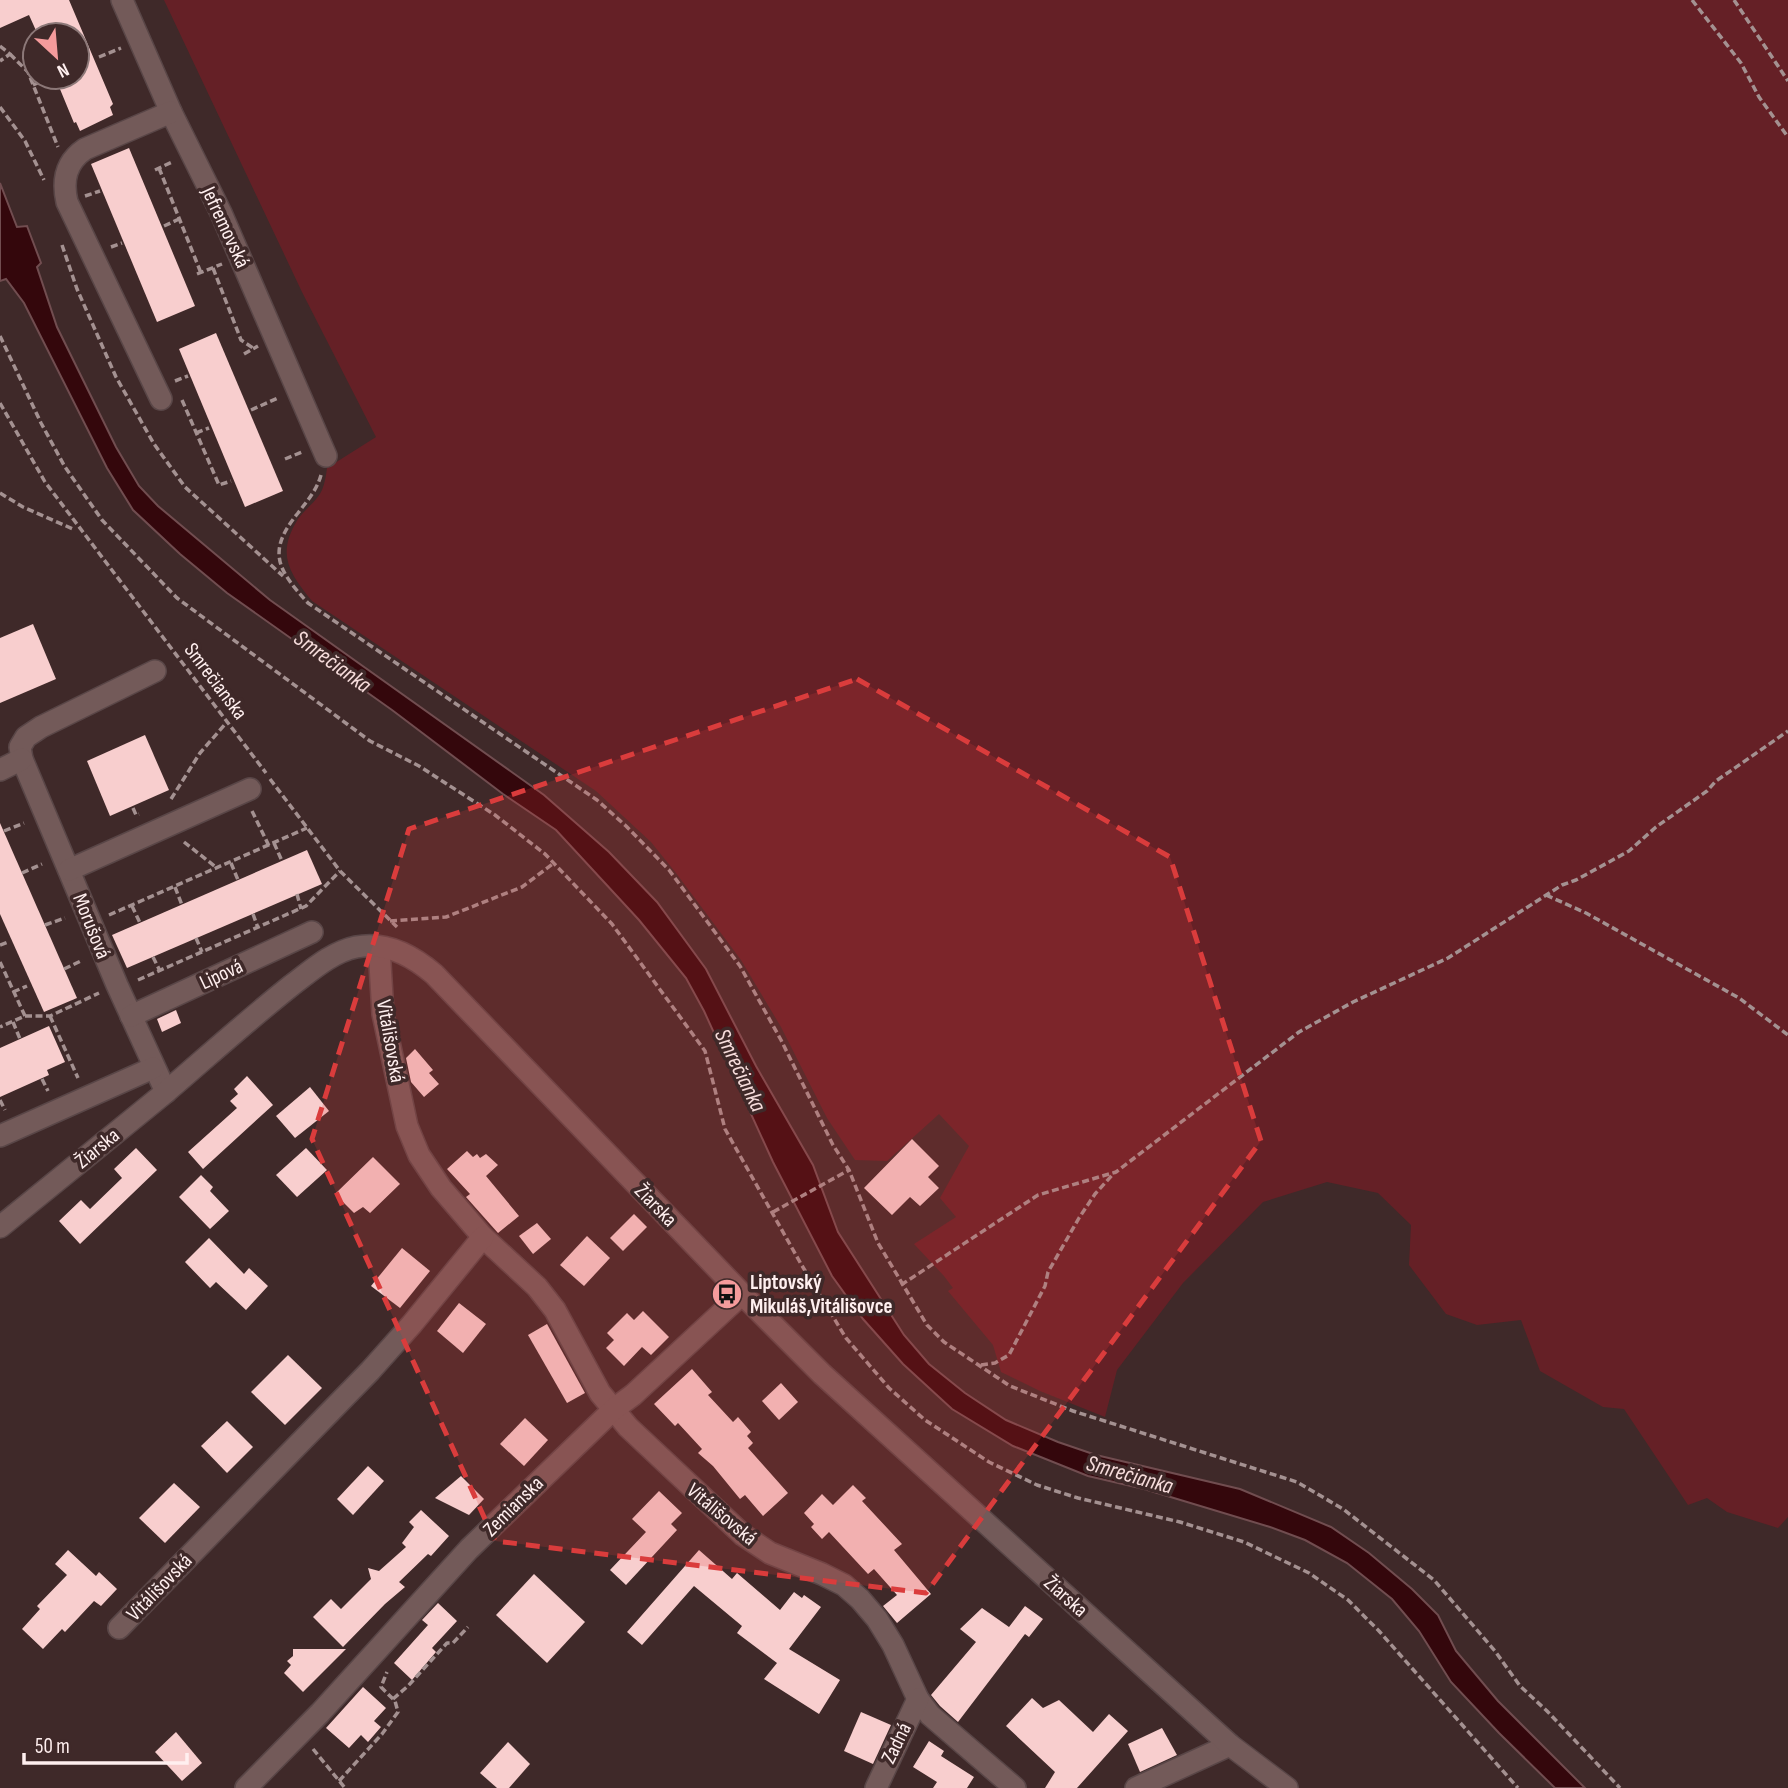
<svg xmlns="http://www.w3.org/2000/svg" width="1788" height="1788" font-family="'Sofia Sans Condensed',sans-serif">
	<rect width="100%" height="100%" fill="#3f2929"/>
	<path fill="#652026" d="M164,0H1788V1517L1778,1528L1727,1512L1707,1498L1688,1505L1624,1409L1603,1407L1540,1371L1521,1320L1477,1325L1446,1314L1409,1265L1411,1225L1378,1193L1327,1182L1263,1202L1183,1283L1117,1370L1105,1417L1040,1391L1001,1372L993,1345L948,1291L953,1288L944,1276L914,1244L956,1217L940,1198L969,1146L939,1114L887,1161L855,1160L827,1118L781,1027L741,960L676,873L651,842L596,791L312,601C289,573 276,554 298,519C305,509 317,501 322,490C325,483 326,475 327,468L376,437L302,292Z"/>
	<polygon fill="#34070c" stroke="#714d50" stroke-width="2" points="0,183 17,227 27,226 41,263 37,267 57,327 116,447 139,486 158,506 270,600 544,795 609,852 657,902 706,969 756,1066 813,1165 838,1232 904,1335 929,1364 965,1393 1006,1420 1058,1442 1096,1455 1240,1489 1331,1527 1369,1553 1412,1589 1438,1615 1456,1651 1498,1701 1585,1788 1555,1788 1499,1733 1451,1682 1419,1631 1392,1599 1347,1563 1305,1540 1270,1527 1144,1489 1088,1476 1013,1446 952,1409 903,1364 863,1319 832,1276 773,1162 704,1011 686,978 639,920 556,830 503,794 392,710 227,593 180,554 133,510 107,468 24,303 6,279 0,281"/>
	<g fill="#f8cece">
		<polygon points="0,0 69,0 113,104 110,107 113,115 80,131 76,122 74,123 55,77 77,77 77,35 38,35 29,15 0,28"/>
		<polygon points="129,148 195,306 157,322 91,164"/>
		<polygon points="216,333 283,491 245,507 179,349"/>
		<polygon points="33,624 56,679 0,703 0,638"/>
		<polygon points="145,735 169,790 110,816 87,761"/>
		<polygon points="0,823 77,998 44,1012 0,914"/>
		<polygon points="307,850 322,884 127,968 112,935"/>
		<polygon points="176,1010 181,1023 162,1032 157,1019"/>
		<polygon points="49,1026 65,1062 47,1070 49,1075 0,1097 0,1048"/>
		<polygon points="415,1049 433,1070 429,1073 439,1084 424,1097 411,1082 406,1058"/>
		<polygon points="247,1076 273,1105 203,1169 188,1152 237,1108 230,1101 238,1094 234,1089"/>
		<polygon points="310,1087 329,1111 295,1138 276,1116"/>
		<polygon points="912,1139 939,1166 928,1177 939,1188 920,1206 910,1197 892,1215 864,1188"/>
		<polygon points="136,1148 157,1170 80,1244 59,1221 81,1200 90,1209 122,1178 114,1169"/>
		<polygon points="306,1148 327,1170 297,1197 276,1175"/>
		<polygon points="467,1151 473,1157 477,1154 480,1158 486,1154 498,1165 486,1176 519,1216 498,1233 466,1197 470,1194 447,1169"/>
		<polygon points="373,1157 400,1184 370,1213 363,1207 354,1213 335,1194"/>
		<polygon points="201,1175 213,1187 210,1191 229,1211 210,1229 179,1197"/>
		<polygon points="634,1214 647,1227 623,1251 610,1238"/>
		<polygon points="537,1223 551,1239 533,1254 519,1236"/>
		<polygon points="587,1236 610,1258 584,1286 560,1265"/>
		<polygon points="209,1238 244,1274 249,1268 268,1286 246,1310 216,1282 210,1288 185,1262"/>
		<polygon points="402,1248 430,1271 400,1308 371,1286"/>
		<polygon points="459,1303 486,1324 463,1353 437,1331"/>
		<polygon points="643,1311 669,1337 651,1355 642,1347 624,1366 606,1348 614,1340 607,1333 627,1313 634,1320"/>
		<polygon points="547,1324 585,1393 567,1403 528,1335"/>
		<polygon points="288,1355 322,1388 285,1425 251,1392"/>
		<polygon points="692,1369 712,1392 708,1395 733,1422 738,1417 751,1432 747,1436 753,1443 748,1448 788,1493 763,1516 745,1495 740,1499 713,1466 698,1453 702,1449 678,1423 675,1426 654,1404"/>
		<polygon points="781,1383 798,1402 779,1420 762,1401"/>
		<polygon points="525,1418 548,1440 524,1466 500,1444"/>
		<polygon points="227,1421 253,1447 227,1473 201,1446"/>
		<polygon points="368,1466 384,1481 353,1515 337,1499"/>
		<polygon points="461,1476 484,1499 469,1515 435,1498"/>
		<polygon points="174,1483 200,1507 165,1543 139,1518"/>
		<polygon points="853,1485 866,1498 862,1501 902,1544 894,1550 931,1594 897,1623 883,1606 897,1595 874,1569 868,1574 829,1532 822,1539 811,1527 814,1524 804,1513 822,1494 833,1505"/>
		<polygon points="659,1491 682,1513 671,1524 677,1530 626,1585 610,1570 646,1532 632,1519"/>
		<polygon points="421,1510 449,1536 431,1556 428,1554 399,1582 405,1587 385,1604 343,1647 313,1617 331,1599 341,1609 371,1579 368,1568 379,1571 406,1547 402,1543 414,1527 409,1522"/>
		<polygon points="68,1550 96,1576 99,1572 117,1589 101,1606 94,1601 65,1632 62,1629 43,1649 22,1629 40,1609 37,1606 67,1575 55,1564"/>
		<polygon points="699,1550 732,1579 737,1573 780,1610 794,1592 802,1598 804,1595 821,1607 789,1649 840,1680 819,1714 764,1679 777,1663 737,1633 742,1626 694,1586 642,1645 627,1632"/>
		<polygon points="534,1574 585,1622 547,1663 496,1615"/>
		<polygon points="438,1603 457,1621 432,1648 436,1652 412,1680 394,1663 428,1625 422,1620"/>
		<polygon points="1025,1606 1043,1619 1029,1637 1025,1634 958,1722 940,1706 931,1695 976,1642 960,1629 982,1608 1009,1627"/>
		<polygon points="293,1649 346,1649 303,1692 284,1673 291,1665 287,1661 293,1656"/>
		<polygon points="363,1687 386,1708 374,1721 381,1727 368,1742 361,1735 349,1748 326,1728"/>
		<polygon points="1032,1698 1043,1708 1059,1700 1093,1732 1109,1714 1128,1731 1077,1788 1045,1788 1055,1772 1006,1726"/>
		<polygon points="861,1712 891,1725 873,1764 844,1751"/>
		<polygon points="1162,1728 1177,1755 1140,1772 1128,1744"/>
		<polygon points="176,1732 202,1763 182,1781 155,1752"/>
		<polygon points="929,1741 944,1751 941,1756 974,1777 967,1788 933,1788 937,1782 913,1767"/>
		<polygon points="508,1742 530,1764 509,1788 497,1788 480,1773"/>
	</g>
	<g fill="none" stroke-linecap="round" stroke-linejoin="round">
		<g stroke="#594647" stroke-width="24">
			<g id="minor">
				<polyline points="122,0 171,112 221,213 326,456"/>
				<path d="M161,399L67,202C62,180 66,162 85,149L171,112"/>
				<polyline points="155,671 41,727 26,737 20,747 22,759 117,985 166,1092"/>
				<polyline points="0,770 22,759"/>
				<polyline points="69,870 250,789"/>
				<polyline points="379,947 383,1014 407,1126 419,1155 441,1188 483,1237 537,1287 555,1310 600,1393 628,1427 743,1535 770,1553 822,1574 844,1585 860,1599 877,1619 893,1645 918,1699 930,1715 1015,1788"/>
				<polyline points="131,1016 312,932"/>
				<polyline points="0,1136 153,1068"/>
				<polyline points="119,1628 370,1371 412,1324 483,1237"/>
				<polyline points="246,1788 320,1713 469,1549 614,1409 633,1395 742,1294"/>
				<polyline points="876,1788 918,1699"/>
				<polyline points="1136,1788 1230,1745"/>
			</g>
		</g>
		<g stroke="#594647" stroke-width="24">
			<path id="tertiary" d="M0,1227C55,1182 111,1137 166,1092C208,1056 249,1019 292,985C312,970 332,952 356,947C386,941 413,956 434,974L742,1294L822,1374L1230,1745L1287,1788"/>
		</g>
		<g stroke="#a49191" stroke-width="3.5" stroke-dasharray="7 3.5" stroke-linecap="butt">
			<polyline points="1692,0 1741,63 1759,97 1788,137"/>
			<polyline points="1734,0 1788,81"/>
			<polyline points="0,46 10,54 0,61"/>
			<polyline points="10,54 28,72 58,147"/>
			<polyline points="99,57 121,48"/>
			<polyline points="33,85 51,77"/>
			<polyline points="0,107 25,141 44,180"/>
			<polyline points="159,168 201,273"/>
			<polyline points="155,170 172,162"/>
			<polyline points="85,196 100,191"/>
			<polyline points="164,226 179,219"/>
			<polyline points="62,245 77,289 116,377 154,444 185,487 283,576"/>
			<polyline points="111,247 122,243"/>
			<polyline points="213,268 241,340 253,348"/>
			<polyline points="197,274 222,264"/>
			<polyline points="0,336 41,423 65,467 102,520 177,598 370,741 419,766 495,815 545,854 612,924 705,1051 725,1129 801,1264 846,1338 889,1388 925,1420 989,1462 1037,1485 1078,1498 1180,1522 1244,1542 1309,1573 1348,1600 1379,1631 1518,1788"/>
			<polyline points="244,354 258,346"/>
			<polyline points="175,381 188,376"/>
			<polyline points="182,400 219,485 231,481"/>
			<polyline points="0,403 45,482 266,773"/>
			<polyline points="251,410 278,398"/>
			<polyline points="196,433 209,428"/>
			<polyline points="285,459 302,452"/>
			<path d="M321,475C317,490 307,501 298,513C266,552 278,570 308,603L597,800L626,826L669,870L740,966L781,1040L833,1145L849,1170L878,1243L927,1325L944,1342L1010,1386L1073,1411L1297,1482L1343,1509L1434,1580L1495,1651L1520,1686L1547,1711L1620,1788"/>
			<polyline points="0,493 23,507 73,529"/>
			<polyline points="270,779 340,871 397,927"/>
			<polyline points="171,799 200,753 227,722"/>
			<polyline points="133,808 136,815 139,814"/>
			<polyline points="252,811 269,846"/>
			<polyline points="4,831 24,823"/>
			<polyline points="184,842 217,868"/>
			<polyline points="274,843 282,861"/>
			<polyline points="231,863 238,880"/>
			<polyline points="22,873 42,864"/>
			<polyline points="175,887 182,905"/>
			<polyline points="297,894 301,909"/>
			<polyline points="1546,895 1586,913 1739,998 1788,1035"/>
			<polyline points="132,906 140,923"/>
			<polyline points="253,914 258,928"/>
			<polyline points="109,915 307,828"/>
			<polyline points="390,921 446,917 522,887 554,863"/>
			<polyline points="45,925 65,918"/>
			<polyline points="196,938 202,952"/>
			<polyline points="0,945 8,942"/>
			<polyline points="153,957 160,971"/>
			<polyline points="0,962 25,1016 0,1027"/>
			<polyline points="64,969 83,960"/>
			<polyline points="138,980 306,906 340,871"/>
			<polyline points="13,992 27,986"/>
			<polyline points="25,1016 50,1016 99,993"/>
			<polyline points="50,1016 78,1078"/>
			<polyline points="13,1022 20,1039"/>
			<polyline points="42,1079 48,1091"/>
			<polyline points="0,1100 5,1110"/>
			<polyline points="773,1212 849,1170"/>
			<polyline points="901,1285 1038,1195 1116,1172 1299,1032 1353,1002 1448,958 1562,885 1576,880 1629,851 1656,827 1707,791 1716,781 1788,731"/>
			<polyline points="981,1365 995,1363 1009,1355 1045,1286 1048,1272 1079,1218 1095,1194 1115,1172"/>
			<polyline points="393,1699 408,1686 447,1643 453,1643 468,1627"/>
			<polyline points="313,1749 345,1788"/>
			<polyline points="339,1781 382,1734 398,1712 395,1701 381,1687 387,1672"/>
		</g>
		<use href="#minor" stroke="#735a59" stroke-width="21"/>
		<use href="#tertiary" stroke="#735a59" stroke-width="21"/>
	</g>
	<path fill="#da3c3c" fill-opacity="0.2" stroke="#da3c3c" stroke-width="5" stroke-dasharray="14 9" stroke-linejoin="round" d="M857,679L1170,857L1261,1141L926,1593L495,1541L312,1139L409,829Z"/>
	<defs>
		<g id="bus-disc" transform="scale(1.575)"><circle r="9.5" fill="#f59b9c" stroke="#3f2929"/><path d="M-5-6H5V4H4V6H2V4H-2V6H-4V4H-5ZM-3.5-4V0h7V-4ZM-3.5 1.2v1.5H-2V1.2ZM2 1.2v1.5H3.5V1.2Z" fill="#111"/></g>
	</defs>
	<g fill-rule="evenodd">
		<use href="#bus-disc" x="727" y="1294"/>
	</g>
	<g text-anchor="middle" stroke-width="7" stroke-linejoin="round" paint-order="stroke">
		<g font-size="21" fill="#ffefef" stroke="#3f2929">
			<text transform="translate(226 227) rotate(65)" y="7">Jefremovská</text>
			<text transform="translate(216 681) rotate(53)" y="7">Smrečianska</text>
			<text transform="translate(92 926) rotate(68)" y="7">Morušová</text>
			<text transform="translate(221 974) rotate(-25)" y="7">Lipová</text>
			<text transform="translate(391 1041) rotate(80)" y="7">Vitálišovská</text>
			<text transform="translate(97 1148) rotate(-39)" y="7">Žiarska</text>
			<text transform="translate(656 1205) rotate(46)" y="7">Žiarska</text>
			<text transform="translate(513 1506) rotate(-45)" y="7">Zemianska</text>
			<text transform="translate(722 1514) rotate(40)" y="7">Vitálišovská</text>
			<text transform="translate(159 1587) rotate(-46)" y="7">Vitálišovská</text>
			<text transform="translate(1066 1596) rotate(42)" y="7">Žiarska</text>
			<text transform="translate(896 1743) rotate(-64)" y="7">Zadná</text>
		</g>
		<g font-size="21" font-weight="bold" fill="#ffefef" stroke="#3f2929" text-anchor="start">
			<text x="750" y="1289">Liptovský<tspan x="750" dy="24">Mikuláš,Vitálišovce</tspan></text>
		</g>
		<g font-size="23" font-style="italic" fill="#f6dcdb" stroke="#3f2929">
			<text transform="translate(333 661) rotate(36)" y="8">Smrečianka</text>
			<text transform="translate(741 1070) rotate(64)" y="8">Smrečianka</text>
			<text transform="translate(1130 1474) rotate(16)" y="8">Smrečianka</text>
		</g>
	</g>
	<g transform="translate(56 56) rotate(154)"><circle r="33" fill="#3f2929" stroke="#8c7878" stroke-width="2"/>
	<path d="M0-5L12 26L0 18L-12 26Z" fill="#f59b9c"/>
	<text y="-10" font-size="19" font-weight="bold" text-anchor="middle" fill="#ffefef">N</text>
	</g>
	<path d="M24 1753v10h163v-10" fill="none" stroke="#ffefef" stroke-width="3.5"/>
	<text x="35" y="1753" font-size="21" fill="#ffefef" stroke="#3f2929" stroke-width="5" paint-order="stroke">50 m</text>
</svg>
